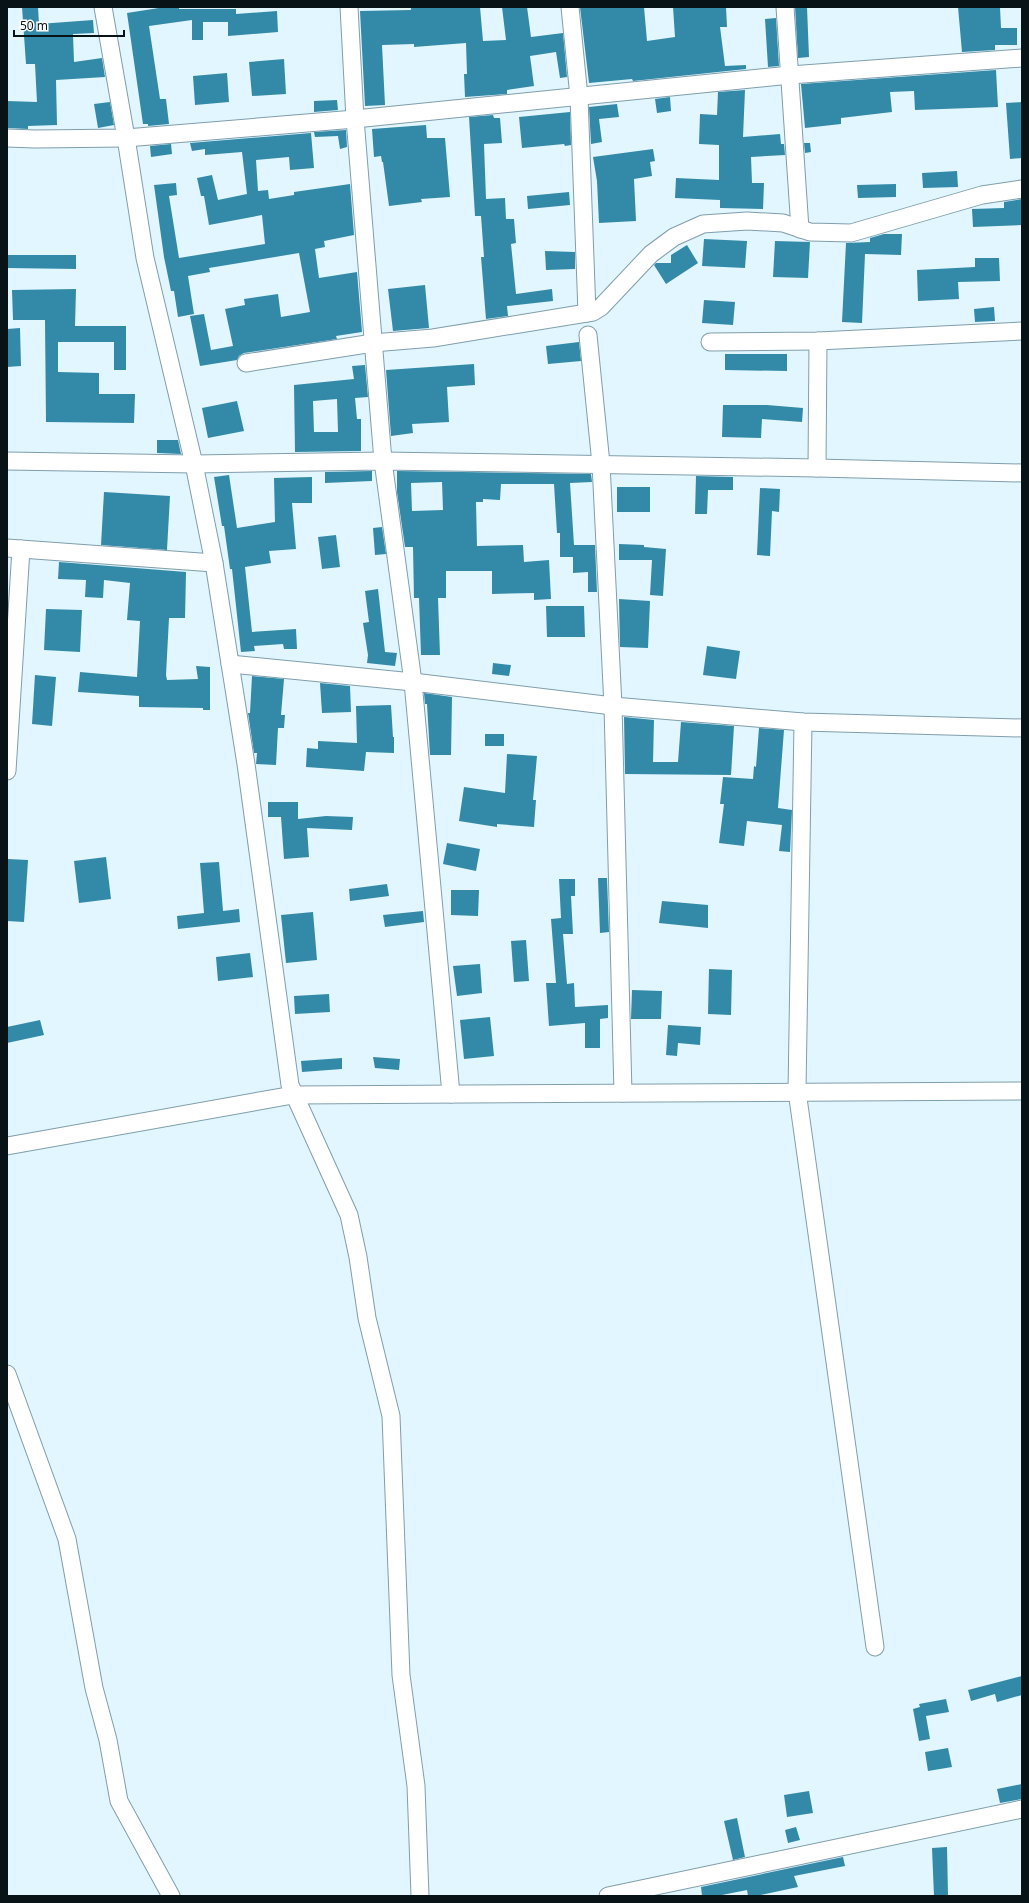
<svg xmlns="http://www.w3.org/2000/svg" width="1029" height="1903" font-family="'Noto Sans',sans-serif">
	<rect width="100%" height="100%" fill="#e2f6ff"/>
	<g fill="#328aa8" fill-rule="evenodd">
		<polygon points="22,7 38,7 39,24 93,20 94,33 73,34 74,62 102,58 105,77 56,80 57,125 28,126 28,129 7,128 7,101 37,102 35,64 26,64"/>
		<polygon points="165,7 179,7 179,9 236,9 236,14 277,11 278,32 228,36 228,22 203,22 203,40 192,40 192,20 149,26 160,99 166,99 169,124 148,126 148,124 143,124 127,13"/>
		<polygon points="425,7 480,7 483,41 506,40 502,7 527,7 531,37 563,33 567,77 560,78 556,52 530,56 534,86 507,90 507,94 465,97 464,74 467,74 466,43 414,47 414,44 382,45 385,105 365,106 360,11 411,10 411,8"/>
		<polygon points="580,7 644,7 647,41 675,37 673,7 726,7 727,27 720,27 725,66 746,65 746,69 633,81 632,79 589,83"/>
		<polygon points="795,7 807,7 809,57 798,58"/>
		<polygon points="958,7 1000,7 1001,28 1017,28 1017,45 995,45 995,50 962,52"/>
		<polygon points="776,18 779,66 768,67 765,19"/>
		<polygon points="284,59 286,94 252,96 249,62"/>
		<polygon points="996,70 998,107 915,110 914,91 890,92 892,112 841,118 841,124 805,128 801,84"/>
		<polygon points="227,73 229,102 195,105 193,76"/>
		<polygon points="745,90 743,137 780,134 781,144 784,144 785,155 751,157 752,183 764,183 763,209 720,208 720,200 675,198 676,178 719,180 719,145 699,144 700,114 717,115 718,92"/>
		<polygon points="670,97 671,111 657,113 655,99"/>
		<polygon points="337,100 338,110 314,112 314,101"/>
		<polygon points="110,102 114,125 98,128 94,104"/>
		<polygon points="1022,102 1022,158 1010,159 1006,103"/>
		<polygon points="617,104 619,117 599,119 602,142 591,144 589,107"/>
		<polygon points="570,112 571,145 565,146 564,144 522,148 519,117"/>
		<polygon points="493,115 494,118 500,118 502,143 484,144 486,199 505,198 506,219 514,219 516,243 511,244 516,294 552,289 553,301 507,306 508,316 486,319 481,257 484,257 481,216 475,216 469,117"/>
		<polygon points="426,125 427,138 445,138 450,197 421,199 422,202 389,206 383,162 382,162 381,156 374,157 372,129"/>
		<polygon points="346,130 347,147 340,149 338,136 315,137 314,132"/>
		<polygon points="311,133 314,168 290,170 289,157 256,160 258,191 268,190 269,199 294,195 294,192 350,184 354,235 324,241 325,247 315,249 319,278 357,272 362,332 336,336 337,339 244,353 239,356 237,360 200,366 190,316 204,314 211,350 233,346 225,309 245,305 244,299 278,294 281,317 310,312 299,253 209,268 210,272 188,276 194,314 178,317 174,291 171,291 164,257 154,185 176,183 177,195 169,196 179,258 265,244 262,215 209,225 204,196 201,196 197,178 212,175 218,200 247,194 242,152 205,155 205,149 192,151 190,143"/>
		<polygon points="804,143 810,143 811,152 805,153"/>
		<polygon points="171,144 172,154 151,157 150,146"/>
		<polygon points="653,149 655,161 650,162 652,176 634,179 636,221 599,223 597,181 593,157"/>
		<polygon points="957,171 958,187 923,188 922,173"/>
		<polygon points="896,184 896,197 858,198 857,185"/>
		<polygon points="569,192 570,205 528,209 527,196"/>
		<polygon points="1022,199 1022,225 973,227 972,209 1004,208 1004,202"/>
		<polygon points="884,234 902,234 901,255 865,254 862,323 842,322 846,243 870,242 870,238"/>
		<polygon points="704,239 747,241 745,268 702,266"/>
		<polygon points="775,241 810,242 808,278 773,277"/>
		<polygon points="687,245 698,263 666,284 654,265 656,263 671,263 671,255"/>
		<polygon points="545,251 575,252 575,269 546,270"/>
		<polygon points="7,255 76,255 76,269 7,268"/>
		<polygon points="975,258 999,258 1000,281 958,282 959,299 918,301 917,270 975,267"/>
		<polygon points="425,285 429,328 393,331 388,289"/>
		<polygon points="76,289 75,326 126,326 126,370 114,370 114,342 58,342 58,372 99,373 99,394 135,394 134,423 46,422 45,320 13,320 12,290"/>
		<polygon points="704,300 735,302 733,325 702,323"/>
		<polygon points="994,307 995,321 975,322 974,309"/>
		<polygon points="20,328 21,366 7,367 7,329"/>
		<polygon points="579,342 581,361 548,364 546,346"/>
		<polygon points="725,354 787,354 787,371 725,370"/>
		<polygon points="474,364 475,385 447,387 449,422 412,424 413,433 391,436 386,370"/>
		<path d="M365,365L368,397L355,398L357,419H361V451L295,452L294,385L354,379L352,366ZM337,399L338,432H314L313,401Z"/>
		<polygon points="237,401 244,431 208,438 202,408"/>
		<polygon points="723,405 767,405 803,408 802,422 762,419 761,438 722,437"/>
		<polygon points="157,440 178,440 181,454 157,453"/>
		<polygon points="372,471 372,481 325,483 325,472"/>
		<path d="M397,471L591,474L592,482L570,483L574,545H595L597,592H588V572L573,573V557H560V533H557L554,484H501L500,500L483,499V502H476L477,546L523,545L524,562L549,560L551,599L534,600V593L492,594V571H446V598H438L440,655H421L419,598H414L413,547H405L397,492ZM442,482L443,510L412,511L411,483Z"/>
		<polygon points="229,475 237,528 275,522 274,478 312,477 312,503 292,503 296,549 269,551 271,563 245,567 252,632 296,629 297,649 284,649 283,644 254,646 255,651 241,652 232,569 230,569 224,526 222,526 214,477"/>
		<polygon points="696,476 733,477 733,490 708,490 707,514 695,514"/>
		<rect x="617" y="487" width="33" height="25"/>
		<polygon points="760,488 780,489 779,512 772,511 770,556 757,555"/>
		<polygon points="104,492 170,496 167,550 101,545"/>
		<polygon points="382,527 386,554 375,555 373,528"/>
		<polygon points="336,535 340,567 322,569 318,537"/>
		<polygon points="619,544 644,545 644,547 666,549 663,596 650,595 652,560 619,560"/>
		<polygon points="59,562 186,572 185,618 169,618 166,675 167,680 198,679 196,666 210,667 210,710 203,710 203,708 139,707 139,696 78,692 80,672 137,677 140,621 127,620 130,583 104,580 103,598 85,597 86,580 58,579"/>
		<polygon points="378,589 385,652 397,653 395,666 367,663 368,655 363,623 369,622 365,591"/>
		<polygon points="619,599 650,601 648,648 620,647"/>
		<polygon points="546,606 584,606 585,637 547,637"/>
		<polygon points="46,609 82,610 80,652 44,650"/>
		<polygon points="707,646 740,651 736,679 703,675"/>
		<polygon points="493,663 511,665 509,676 492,674"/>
		<polygon points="35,675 56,677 52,726 32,724"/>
		<polygon points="252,676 284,679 281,715 285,715 284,728 278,728 276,765 256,764 257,753 254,753 248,713 250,713"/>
		<polygon points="320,683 350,686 351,712 322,713"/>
		<polygon points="424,693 452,697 451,755 430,755 427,704 425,704"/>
		<polygon points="391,705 393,737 394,737 394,753 366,752 364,771 306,767 307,748 318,749 318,741 357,743 356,706"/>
		<polygon points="624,717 654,720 653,762 678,762 681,722 734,726 731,775 625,774"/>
		<polygon points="759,728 784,730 778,808 792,810 790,852 779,851 782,825 747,821 744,846 719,843 724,804 720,804 723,777 753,779 754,766 756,767"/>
		<rect x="485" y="734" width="19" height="12"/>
		<polygon points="507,754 537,756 533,800 536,800 534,827 497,824 497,827 459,821 464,787 505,793"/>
		<polygon points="268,802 298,802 298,819 326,816 353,817 352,830 307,828 309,857 284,859 281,817 268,817"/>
		<polygon points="447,843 480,849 476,871 443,864"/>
		<polygon points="106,857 111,899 79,903 74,861"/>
		<polygon points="8,859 28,860 24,922 7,921"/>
		<polygon points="219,862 223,911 239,909 240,922 178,929 177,916 204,913 200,863"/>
		<polygon points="598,878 607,878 609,932 600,933"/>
		<polygon points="559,879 575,879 575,896 571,896 573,934 563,934 567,984 574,983 575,1007 608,1005 608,1018 600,1019 600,1048 585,1048 585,1023 549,1026 546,983 556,983 551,919 561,918"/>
		<polygon points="387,884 389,896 350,901 349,889"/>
		<polygon points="451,890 479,890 478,916 451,915"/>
		<polygon points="662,901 708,905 708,928 659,923"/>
		<polygon points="423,911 424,922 385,927 383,915"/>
		<polygon points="313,912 317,960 286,963 281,915"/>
		<polygon points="526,940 529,981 514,982 511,941"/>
		<polygon points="250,953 253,977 218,981 216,957"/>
		<polygon points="480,964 482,993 457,996 453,966"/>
		<polygon points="709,969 732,970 731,1015 708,1014"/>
		<polygon points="632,990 662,991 661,1019 631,1019"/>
		<polygon points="329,994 330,1012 295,1014 294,996"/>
		<polygon points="490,1017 494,1056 464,1059 460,1020"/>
		<polygon points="40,1020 44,1035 7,1043 7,1027"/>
		<polygon points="668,1025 701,1027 700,1045 678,1043 677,1056 666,1055"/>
		<polygon points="373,1057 400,1059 399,1070 375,1068"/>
		<polygon points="342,1058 342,1069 302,1072 301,1061"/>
		<polygon points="1022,1676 1022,1695 997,1702 995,1694 971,1701 968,1690"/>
		<polygon points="946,1699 949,1712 926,1716 930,1739 919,1741 913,1709 920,1707 919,1704"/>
		<polygon points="948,1748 952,1767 928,1771 925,1752"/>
		<polygon points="1022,1784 1022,1799 1000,1803 997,1789"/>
		<polygon points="809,1791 813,1813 787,1817 784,1795"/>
		<polygon points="737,1818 745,1857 733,1860 724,1821"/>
		<polygon points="796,1827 800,1840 788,1843 785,1830"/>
		<polygon points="947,1847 948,1896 934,1896 932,1848"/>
		<polygon points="843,1857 845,1866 794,1876 798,1887 756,1896 748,1896 747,1890 717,1896 702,1896 701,1887"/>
	</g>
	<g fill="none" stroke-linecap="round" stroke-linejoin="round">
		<g stroke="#7f9eab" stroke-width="19">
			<g id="minor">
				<polyline points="103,7 126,138 145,258 194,464 214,563 246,764 290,1085 349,1215 358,1257 367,1318 391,1416 401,1675 416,1786 420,1896"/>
				<polyline points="349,7 355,119 383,461 413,682 451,1094"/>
				<polyline points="570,7 579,97 587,313"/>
				<polyline points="785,7 800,229"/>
				<polyline points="7,138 35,139 126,138 355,119 790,75 1022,58"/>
				<polyline points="588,335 601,464 613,706 623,1093"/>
				<polyline points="710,342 818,341 1022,331"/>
				<polyline points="246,363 373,343 433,338 593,312 601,307 651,254 674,237 703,224 747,221 783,223 810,232 851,233 982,195 1022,189"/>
				<polyline points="7,461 194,464 383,461 817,468 1022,473"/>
				<polyline points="817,468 818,341"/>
				<polyline points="7,548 214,563"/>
				<polyline points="230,664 413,682 613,706 803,722 1022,728"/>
				<polyline points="803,722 797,1091 875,1647"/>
				<polyline points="7,771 21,549"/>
				<polyline points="7,1146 293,1095 1022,1091"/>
				<polyline points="7,1374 67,1539 94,1688 108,1740 119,1801 171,1896"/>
				<polyline points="608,1896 1022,1809"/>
			</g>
		</g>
		<use href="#minor" stroke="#fff" stroke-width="17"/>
	</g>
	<rect width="1029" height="1903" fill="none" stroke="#071317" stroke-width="16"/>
	<path d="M14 30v6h110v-6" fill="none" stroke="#071317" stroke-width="2"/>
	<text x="20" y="30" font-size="12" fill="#071317" stroke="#ffffff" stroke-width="3" paint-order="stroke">50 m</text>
</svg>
